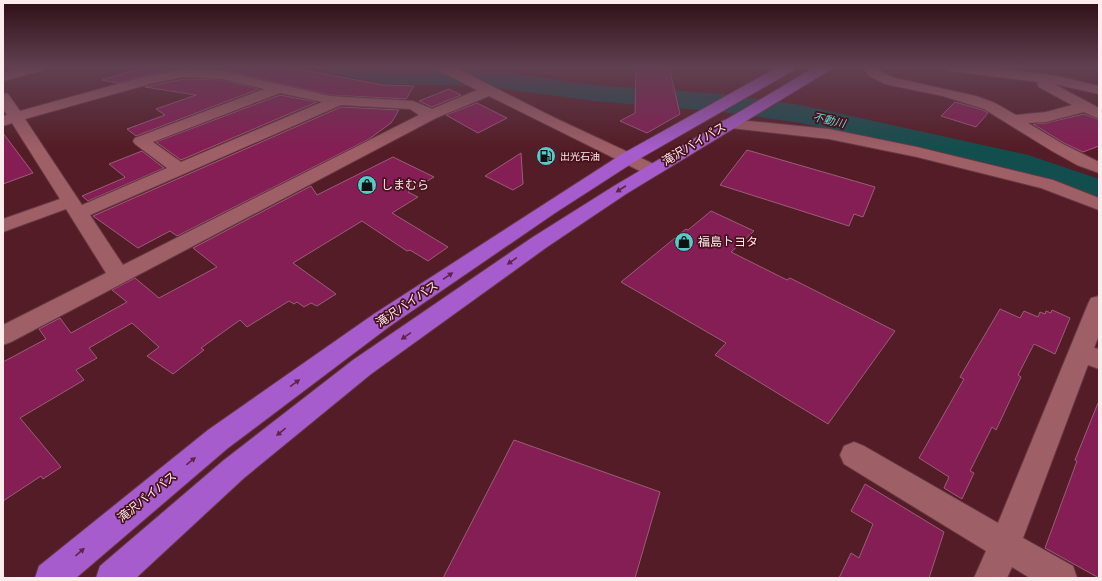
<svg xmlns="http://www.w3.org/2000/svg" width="1102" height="581" font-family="Montserrat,'Noto Sans JP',sans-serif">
	<rect width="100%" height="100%" fill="#541c26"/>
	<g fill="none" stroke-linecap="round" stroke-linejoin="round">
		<polygon fill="#124e4d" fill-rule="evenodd" points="324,67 482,70 595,85 722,94 801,105 1028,155 1099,179 1099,201 1006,170 801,123 722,112 595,101 482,86 387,84 328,72"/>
	</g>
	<g fill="#851e55" stroke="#995e77">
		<polygon points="146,67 288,67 383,85 414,86 406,99 330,95 222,70 184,68 143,76 117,83 102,80"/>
		<polygon points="636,67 669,67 680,114 647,133 620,121 635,113"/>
		<polygon points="184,79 222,80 259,89 136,136 127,129 165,115 156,109 196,95 145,87"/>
		<polygon points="449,89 461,95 432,107 419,101"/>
		<polygon points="280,95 317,102 181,160 156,142"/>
		<polygon points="955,102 983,110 988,113 976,127 941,116"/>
		<polygon points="477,103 507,118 478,133 446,115"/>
		<polygon points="341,107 399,110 391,123 369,139 177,236 170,231 138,248 93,216"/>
		<polygon points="1084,114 1099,120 1099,146 1083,152 1064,143 1033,124 1046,123"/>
		<polygon points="3,133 33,173 3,184"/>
		<polygon points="747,150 875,187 863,217 854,214 849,226 720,185"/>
		<polygon points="142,151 164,168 88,201 82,196 124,178 125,177 109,164"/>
		<polygon points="521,153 523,184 513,190 485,176"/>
		<polygon points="393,157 434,177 408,192 418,197 392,213 448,247 428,261 410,250 407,251 362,221 293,263 336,294 317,306 311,303 304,307 297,302 294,304 289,301 247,327 240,320 201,348 204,350 173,374 147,356 159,347 132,323 89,348 97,358 76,370 84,380 20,418 61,467 43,479 41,476 3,501 3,362 46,339 39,329 60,318 71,333 127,302 112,290 135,278 159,298 217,267 193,248 311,186 317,195"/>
		<polygon points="711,211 754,231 731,252 787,280 790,278 895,331 828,424 715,355 726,343 621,282 686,229 688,230"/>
		<polygon points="1000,309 1020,318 1024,311 1038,317 1040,312 1045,314 1046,311 1051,313 1052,310 1070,318 1055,354 1034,344 1018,375 1021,377 996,430 992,427 970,471 974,473 962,499 944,488 949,477 919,458 964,379 960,377"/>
		<polygon points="1098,403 1099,403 1099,578 1045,548 1077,461 1075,460"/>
		<polygon points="514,440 660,492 635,578 443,578"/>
		<polygon points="865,484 944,532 929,578 839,578 851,553 859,558 873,524 851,511"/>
	</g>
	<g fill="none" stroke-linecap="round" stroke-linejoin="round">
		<g stroke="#663944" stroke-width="2">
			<g id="minor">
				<polygon points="22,67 45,67 44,70 3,81 3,73"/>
				<path d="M437,67H454L555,118L658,166L661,170L658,174L652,175L646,174L489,96L436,118L11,342L3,345V325L106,273L66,209L3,232V219L60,199L12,123L3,126V116L7,115L3,109V93L8,94L20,111L143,77L184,69L222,71L330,96L413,101L432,109L477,90L438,70ZM184,77L222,79L264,89L135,138L133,141L135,144L167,168L82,205L25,119L153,83ZM280,93L322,102L181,162L153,142ZM341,105L410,109L419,115L123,265L90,215Z"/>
				<polygon points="863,67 876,67 885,74 895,78 976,96 995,103 1016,115 1046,112 1072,105 1039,87 1037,84 1038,82 950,71 945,70 944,67 987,67 1057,76 1099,86 1099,94 1054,84 1099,108 1099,119 1084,112 1046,122 1028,123 1063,144 1099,162 1099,173 1077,165 1052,151 984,109 943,96 885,84 868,75"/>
				<polygon points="728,119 829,129 917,147 1053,180 1099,198 1099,210 1041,188 917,157 829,139 722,127 720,124 722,121"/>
				<polygon points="1099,296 1099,335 1094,348 1099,349 1099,369 1088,365 1023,538 1073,566 1077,578 1030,578 1012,567 1007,578 974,578 986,551 844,464 840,455 844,446 854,442 864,446 998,523 1088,304 1091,298"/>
			</g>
		</g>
		<g stroke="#663944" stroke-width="2">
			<g id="highway">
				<polygon points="778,67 795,67 794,70 634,162 555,213 390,326 228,448 76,578 35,578 39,566 208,430 374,314 622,154"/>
				<polygon points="815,67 831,67 830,70 626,194 547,247 371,374 244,478 136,578 96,578 100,566 224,460 353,360 533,237 614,186"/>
			</g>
		</g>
		<use href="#minor" fill="#9f5f67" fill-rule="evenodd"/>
		<use href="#highway" fill="#a65ccc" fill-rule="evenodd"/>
	</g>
	<defs><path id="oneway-solid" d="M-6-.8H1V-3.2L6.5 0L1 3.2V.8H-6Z"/></defs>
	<g fill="#602448">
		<use href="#oneway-solid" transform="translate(621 189) rotate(147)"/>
		<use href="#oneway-solid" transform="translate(512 261) rotate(145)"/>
		<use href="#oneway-solid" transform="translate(448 276) rotate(-34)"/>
		<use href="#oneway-solid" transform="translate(406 336) rotate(145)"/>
		<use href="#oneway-solid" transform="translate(295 383) rotate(-36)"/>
		<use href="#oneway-solid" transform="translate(281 432) rotate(141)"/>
		<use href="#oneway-solid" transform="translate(191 461) rotate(-39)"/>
		<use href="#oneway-solid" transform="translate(80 552) rotate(-41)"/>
	</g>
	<linearGradient id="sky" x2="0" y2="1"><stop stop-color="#2e0f15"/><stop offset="0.45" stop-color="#614052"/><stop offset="1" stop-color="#614052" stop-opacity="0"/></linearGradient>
	<rect width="1102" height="149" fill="url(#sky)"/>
	<defs>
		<g id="fuel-disc" transform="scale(1)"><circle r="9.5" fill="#53cdca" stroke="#48111c"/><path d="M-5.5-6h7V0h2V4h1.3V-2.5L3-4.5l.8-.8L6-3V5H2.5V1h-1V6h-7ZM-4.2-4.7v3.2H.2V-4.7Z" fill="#111"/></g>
		<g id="shop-disc" transform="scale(1)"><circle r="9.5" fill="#53cdca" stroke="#48111c"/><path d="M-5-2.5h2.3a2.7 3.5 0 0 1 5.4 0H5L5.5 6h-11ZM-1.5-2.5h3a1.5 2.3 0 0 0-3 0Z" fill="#111"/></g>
	</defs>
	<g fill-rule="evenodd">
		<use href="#fuel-disc" x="546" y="156"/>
		<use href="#shop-disc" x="367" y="185"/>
		<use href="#shop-disc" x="684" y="242"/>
	</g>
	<g text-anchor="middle" stroke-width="3.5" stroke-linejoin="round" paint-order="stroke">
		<g font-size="10" fill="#fceced" stroke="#48111c" text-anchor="start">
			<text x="560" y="160">出光石油</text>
		</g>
		<g font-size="11" font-style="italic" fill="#62d8d5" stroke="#48111c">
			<text transform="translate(829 120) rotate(13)" y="4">不動川</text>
		</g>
		<g font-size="12" fill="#fceced" stroke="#48111c">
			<text transform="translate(694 144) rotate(-31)" y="4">滝沢バイパス</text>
			<text transform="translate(407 304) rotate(-34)" y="4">滝沢バイパス</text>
			<text transform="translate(147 497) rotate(-39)" y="4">滝沢バイパス</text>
		</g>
		<g font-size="12" fill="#fceced" stroke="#48111c" text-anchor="start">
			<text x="381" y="189">しまむら</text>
			<text x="698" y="246">福島トヨタ</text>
		</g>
	</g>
	<rect width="1102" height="581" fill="none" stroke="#fceced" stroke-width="8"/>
</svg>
